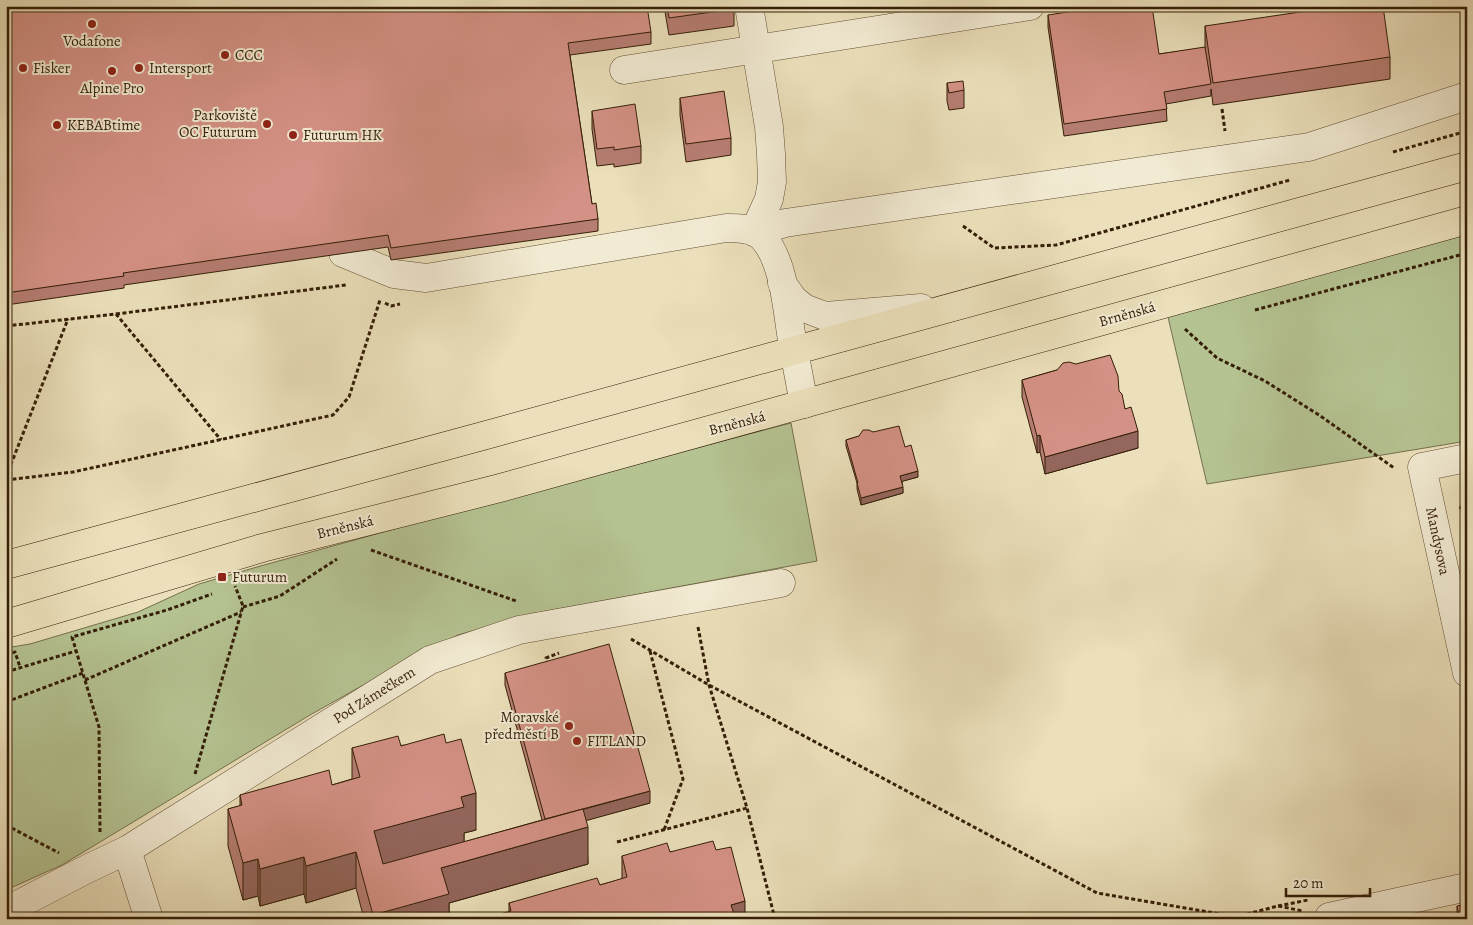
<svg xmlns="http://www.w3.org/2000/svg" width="1473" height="925" font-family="Alegreya,serif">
	<rect width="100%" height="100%" fill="#ebe0bb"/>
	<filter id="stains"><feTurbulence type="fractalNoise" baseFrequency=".004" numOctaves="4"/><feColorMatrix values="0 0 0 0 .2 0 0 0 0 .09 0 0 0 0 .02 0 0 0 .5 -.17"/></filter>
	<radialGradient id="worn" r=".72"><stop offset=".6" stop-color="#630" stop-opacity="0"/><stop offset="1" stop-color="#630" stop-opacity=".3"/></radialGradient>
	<g fill="#b5c392" stroke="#74704c">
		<polygon points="1467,234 1467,441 1207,484 1168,317"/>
		<polygon points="791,423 817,561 531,614 458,635 408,660 310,715 62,865 6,890 6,648 30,644 138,612 199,584 257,567 521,494"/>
	</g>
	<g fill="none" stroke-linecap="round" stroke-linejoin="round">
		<g stroke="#624e34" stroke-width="29">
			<g id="minor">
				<polyline points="749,6 769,127 771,154 772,182 769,199 754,232"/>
				<polyline points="624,70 1030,6"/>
				<polyline points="754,232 785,223 1309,147 1467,96"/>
				<path d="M343,253L394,274L426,278L726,228C738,228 753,228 762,237C784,259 787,310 792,340C796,361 800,383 804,404"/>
				<polyline points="782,283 793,299 804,308 825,316 921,308"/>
				<polyline points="1467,458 1422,467 1467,673"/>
				<polyline points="127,850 149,919"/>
				<polyline points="6,911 87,869 127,850 430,660 519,630 781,583"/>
				<polyline points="1330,919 1329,917 1467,887"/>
			</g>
		</g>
		<g stroke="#341e07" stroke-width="29">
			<g id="major">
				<polyline points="6,565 479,437 1467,166"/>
				<polyline points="6,624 262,548 500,488 1467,220"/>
			</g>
		</g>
		<g stroke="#341e07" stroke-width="3" stroke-dasharray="4 2.5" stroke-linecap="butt">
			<polyline points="1222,109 1225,131"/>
			<polyline points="1393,152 1467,131"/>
			<polyline points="963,226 994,248 1056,245 1290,180"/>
			<polyline points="385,303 391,306 400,304"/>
			<polyline points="1255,310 1467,253"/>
			<polyline points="116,314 346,285"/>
			<polyline points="6,326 116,314 221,440"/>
			<polyline points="1185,329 1217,358 1265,381 1319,415 1394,468"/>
			<polyline points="6,477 68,319"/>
			<polyline points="6,480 73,472 333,415 349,397 380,300"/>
			<polyline points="1460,509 1463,504 1467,503"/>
			<polyline points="371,550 516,601"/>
			<polyline points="243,607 280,596 337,559"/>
			<polyline points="698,627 709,685 747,808 775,919"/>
			<polyline points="631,639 709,685 1097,893 1238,917"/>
			<polyline points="650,651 683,779 664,830"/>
			<polyline points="6,655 15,652 20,667"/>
			<polyline points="547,665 546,658 559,653"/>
			<polyline points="6,672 76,651"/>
			<polyline points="85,680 241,612"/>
			<polyline points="6,702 83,673"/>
			<polyline points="195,774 243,606 235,586"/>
			<polyline points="6,825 59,853"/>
			<polyline points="100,832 99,727 72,637 167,610 212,594"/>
			<polyline points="617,842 747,808"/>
			<polyline points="1278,906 1308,900"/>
			<polyline points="1228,919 1278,906 1303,911"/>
		</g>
		<use href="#minor" stroke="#f2ebd3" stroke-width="28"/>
		<use href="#major" stroke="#ebe0bb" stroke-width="28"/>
	</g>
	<g fill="#b67d72" stroke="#341e07">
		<polygon points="6,6 651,32 651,44 570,55 592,204 598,219 598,231 391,260 388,247 124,285 124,288 6,305"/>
		<polygon points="664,6 734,6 734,26 669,35"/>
		<polygon points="1048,15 1159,54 1205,48 1205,26 1390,57 1390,79 1213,105 1211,89 1211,96 1166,104 1167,121 1064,136 1048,27"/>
		<polygon points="947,83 964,90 964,108 949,110 947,101"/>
		<polygon points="680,98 731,138 731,155 686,162 680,115"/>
		<polygon points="592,111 641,146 641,163 614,167 614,164 597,166 592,129"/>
		<polygon points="1057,370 1119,391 1138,448 1045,474 1040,452 1037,453 1022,397 1022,380"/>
		<polygon points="873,432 905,447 918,477 902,481 903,493 861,505 857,489 857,483 846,446 846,440"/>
		<polygon points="505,673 650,803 586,820 588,864 449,903 449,919 364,919 356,888 306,903 304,894 260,906 258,896 243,900 228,846 228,809 240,806 240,795 332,785 352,779 352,748 446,743 476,830 464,833 464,842 542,820 505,685"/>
		<polygon points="716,850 745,919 497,919 497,915 509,912 509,903 600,885 622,879 622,856 670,852"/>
		<polygon points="1457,906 1467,919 1457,919"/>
	</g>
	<g fill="#94665d" stroke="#341e07">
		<polygon points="1138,431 1138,448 1045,474 1045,457"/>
		<polygon points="1040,435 1040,452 1037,453 1037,436"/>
		<polygon points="918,471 918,477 900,482 900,476"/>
		<polygon points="903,487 903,493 861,505 861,498"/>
		<polygon points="650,791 650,803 545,832 545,820"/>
		<polygon points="476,793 476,830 464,833 464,844 374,868 374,831 461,797"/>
		<polygon points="588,827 588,864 449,903 449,919 373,919 373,915 441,868"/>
		<polygon points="356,852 356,888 306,903 306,866"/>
		<polygon points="304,857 304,894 260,906 260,869"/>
		<polygon points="258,859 258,896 243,900 243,863"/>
		<polygon points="745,901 745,919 717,919 731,905"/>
	</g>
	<g fill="#d49185" stroke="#341e07">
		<polygon points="6,6 647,6 651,32 568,43 592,204 596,203 598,219 391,248 388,235 123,273 124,276 6,293"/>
		<polygon points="667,6 734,6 734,9 669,18"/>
		<polygon points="1107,6 1152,6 1159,54 1205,47 1211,84 1164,92 1167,109 1064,124 1048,15"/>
		<polygon points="1341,6 1383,6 1390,57 1213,83 1205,26"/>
		<polygon points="963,81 964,90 949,93 947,83"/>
		<polygon points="724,91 731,138 686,144 680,98"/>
		<polygon points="635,104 641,146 614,150 614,147 597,149 592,111"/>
		<polygon points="1110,355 1118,376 1119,391 1122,394 1125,409 1131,407 1138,431 1045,457 1040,435 1037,436 1022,380 1057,370 1063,363 1069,362 1076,364"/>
		<polygon points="899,426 905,447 911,445 918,471 900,476 903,487 861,498 857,483 858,483 846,440 859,436 863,430 869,430 873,432"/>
		<polygon points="609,644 650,791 545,819 505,673"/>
		<polygon points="444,734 446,743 461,739 476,793 461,797 464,807 374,831 383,864 583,809 588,827 441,868 449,894 373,915 356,852 306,866 304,857 260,869 258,859 243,863 228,809 242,805 240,795 329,770 332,785 360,777 352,748 398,736 401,746"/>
		<polygon points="713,841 716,850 731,847 745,901 731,905 734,914 717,919 498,919 497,915 511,911 509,903 597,878 600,885 627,877 622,856 667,843 670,852"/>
		<polygon points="1467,904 1467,919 1460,919 1457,906"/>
	</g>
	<g fill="#8f2418" stroke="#f2ebd3" stroke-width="2">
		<circle cx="92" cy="24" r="5"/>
		<circle cx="225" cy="55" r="5"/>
		<circle cx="23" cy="68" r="5"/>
		<circle cx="139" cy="68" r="5"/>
		<circle cx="112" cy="71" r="5"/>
		<circle cx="267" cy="124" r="5"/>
		<circle cx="57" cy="125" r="5"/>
		<circle cx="293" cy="135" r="5"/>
		<rect x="217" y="572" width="10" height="10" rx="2.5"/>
		<circle cx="569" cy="726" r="5"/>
		<circle cx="577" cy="741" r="5"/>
	</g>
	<g text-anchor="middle" stroke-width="4" stroke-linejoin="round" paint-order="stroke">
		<g font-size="15" fill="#341e07" stroke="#f2ebd3" text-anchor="start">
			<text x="92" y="46" text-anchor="middle">Vodafone</text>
			<text x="235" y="60">CCC</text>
			<text x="33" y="73">Fisker</text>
			<text x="149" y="73">Intersport</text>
			<text x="112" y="93" text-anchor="middle">Alpine Pro</text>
			<text x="257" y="120" text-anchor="end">Parkoviště<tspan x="257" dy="17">OC Futurum</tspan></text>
			<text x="67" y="130">KEBABtime</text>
			<text x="303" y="140">Futurum HK</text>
			<text x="232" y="582">Futurum</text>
			<text x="559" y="722" text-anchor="end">Moravské<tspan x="559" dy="17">předměstí B</tspan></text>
			<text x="587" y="746">FITLAND</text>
		</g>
		<g font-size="15" fill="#341e07" stroke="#f2ebd3">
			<text transform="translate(1127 314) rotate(-16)" y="5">Brněnská</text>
			<text transform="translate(737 423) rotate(-15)" y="5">Brněnská</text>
			<text transform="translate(345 527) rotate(-14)" y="5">Brněnská</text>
			<text transform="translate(1438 541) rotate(78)" y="5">Mandysova</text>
			<text transform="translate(374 695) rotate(-32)" y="5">Pod Zámečkem</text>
		</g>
	</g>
	<rect width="1473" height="925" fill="none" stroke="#ebe0bb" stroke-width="25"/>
	<rect x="8" y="8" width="1458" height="910" fill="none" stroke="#341e07" stroke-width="2.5"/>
	<rect x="12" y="12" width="1448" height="900" fill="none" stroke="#341e07"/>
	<path d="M1286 888v8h84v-8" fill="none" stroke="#341e07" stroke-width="2.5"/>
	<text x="1293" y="888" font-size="15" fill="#341e07" stroke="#f2ebd3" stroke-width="4" paint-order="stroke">20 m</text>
	<rect width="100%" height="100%" filter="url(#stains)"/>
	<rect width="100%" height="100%" fill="url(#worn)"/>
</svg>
